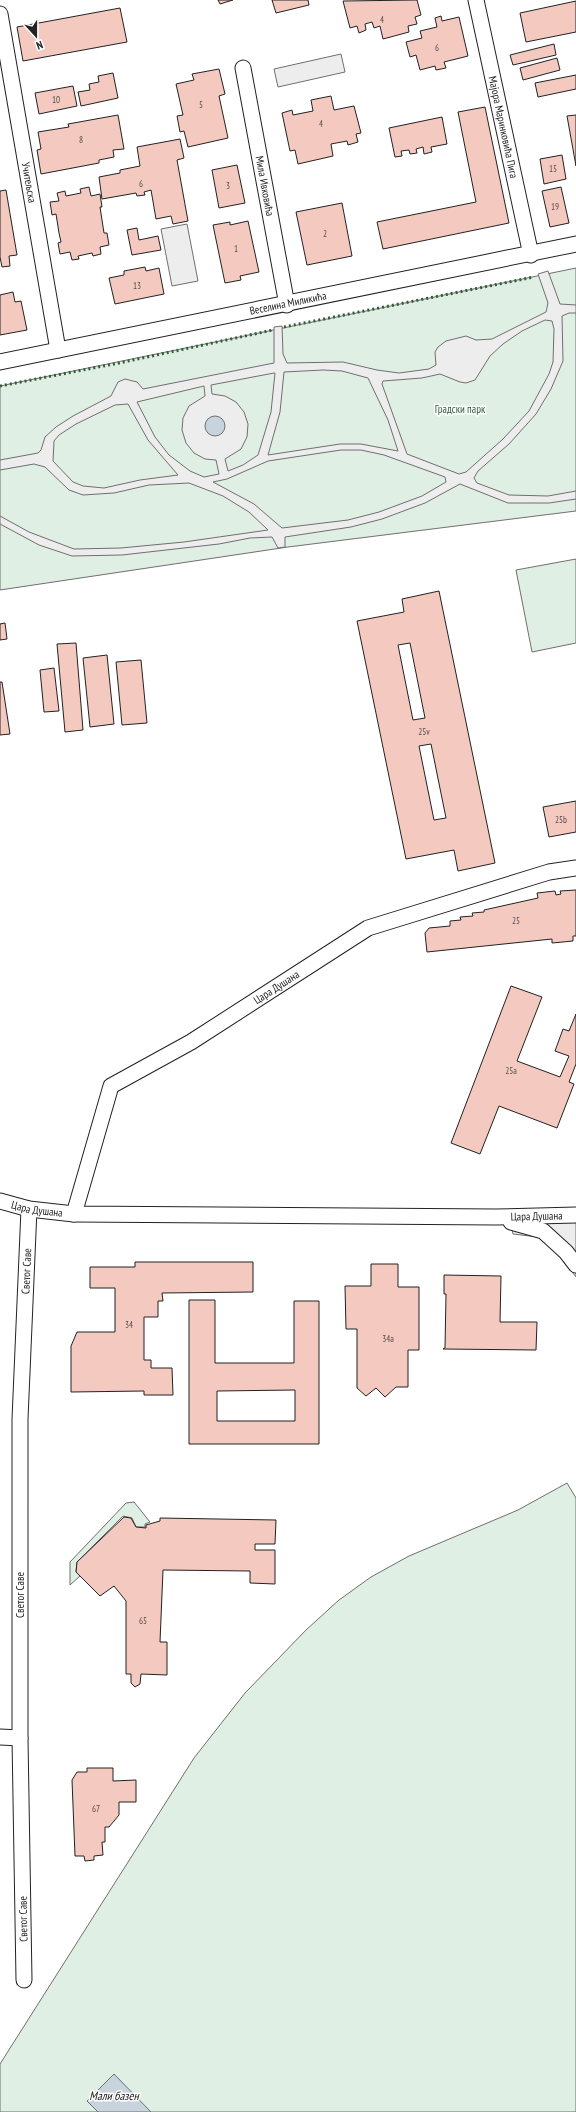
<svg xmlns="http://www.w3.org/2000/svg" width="576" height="2112" font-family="'PT Sans Narrow',sans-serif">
	<rect width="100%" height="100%" fill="#fff"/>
	<g fill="#e0efe3" stroke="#6f6f6f">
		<polygon points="576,268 576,511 288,547 0,590 0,386"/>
		<polygon points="576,559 576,643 532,652 516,570"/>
		<polygon points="567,1483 576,1498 576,2112 0,2112 0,2064 194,1758 245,1693 306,1630 339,1600 371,1577 409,1556 518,1510"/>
		<polygon points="134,1502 150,1522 145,1524 145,1527 136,1527 132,1518 123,1516 77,1562 76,1572 80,1576 70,1585 70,1562 126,1503"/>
	</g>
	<g fill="#ededed" stroke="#6f6f6f" fill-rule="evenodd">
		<polygon points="341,54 345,72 278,87 274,69"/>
		<polygon points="187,224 198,281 172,286 161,229"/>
		<path d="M548,271L560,304L576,305V313H569L562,316L563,361L551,389L536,414L509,444L478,471L474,478L477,483L509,495L548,496L576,491V499L549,503H508L460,484L425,503L382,519L351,527L285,537V547L278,548L272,537L250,538L219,544L122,555L72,556L39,545L0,524V516L29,532L74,549L121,548L184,542L268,530L249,512L223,496L189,483L149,485L114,493L83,495L69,490L45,467L34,464L0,470V460L38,453L41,450L45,437L56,427L73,416L111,396L118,382L125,379L137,382L143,389L274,363V327L282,326L283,354L287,363L343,362L377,370L399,373L429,369L436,365L435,352L438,347L446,341L466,336L476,340L492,339L546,312L548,303L538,274ZM545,320L552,321L554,329L553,362L549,374L529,411L503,439L466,472L459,474L407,454L382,384L383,381L422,378L440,374L460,382L466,383L475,380L490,356L503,344L522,331ZM323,370L342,371L368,378L388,420L398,451L361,444H340L268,455L280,412L284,372ZM274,373H275L271,412L258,455L243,465L228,471L225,459L241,449L247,437L248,424L244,412L236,402L225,396L212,394L211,385ZM204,386L205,396L189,406L183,418L182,430L186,443L194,453L205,459L216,460L219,474L204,477L190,471L169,455L155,437L137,402ZM128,404L148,440L178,475L140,480L104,488L83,486L73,482L53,461L54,441L59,435L76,424L115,405ZM341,450H361L384,455L445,477L446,482L422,496L379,512L348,520L282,528L254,504L213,482L227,479L268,461Z"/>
		<polygon points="576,1208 576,1277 560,1256 538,1237 513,1234 508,1210"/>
	</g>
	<g fill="#c7d3dd" stroke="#6f6f6f">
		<circle cx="215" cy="426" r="10"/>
		<polygon points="114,2074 151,2112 98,2112 87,2101"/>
	</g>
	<g fill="#f3c9c0" stroke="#222" fill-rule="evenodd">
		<polygon points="218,0 233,0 220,4"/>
		<polygon points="272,0 308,0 309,5 276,13"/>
		<polygon points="417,0 421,15 415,17 417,24 408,26 409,32 383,39 380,26 374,28 372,22 365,24 366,30 359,33 357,26 350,28 343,1"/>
		<polygon points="576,1 576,32 526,42 520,13"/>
		<polygon points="120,8 127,42 23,61 17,27"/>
		<polygon points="441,16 442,21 459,17 468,56 444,62 446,68 436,70 435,66 420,70 416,55 410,57 406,42 422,38 420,31 437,27 435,18"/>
		<polygon points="554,44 556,55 513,65 510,55"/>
		<polygon points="557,58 560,70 523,80 520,68"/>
		<polygon points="219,69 225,94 219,96 228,138 188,147 184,131 180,132 177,116 183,115 176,84 194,80 192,74"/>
		<polygon points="113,73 118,98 81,106 78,92 90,90 89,84 99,82 98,76"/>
		<polygon points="576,75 576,89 538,97 535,83"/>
		<polygon points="73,86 77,106 39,114 35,93"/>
		<polygon points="331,96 334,110 354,106 361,133 356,134 358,142 348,145 347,141 331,144 333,156 298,164 295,150 290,151 282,113 292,110 293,115 313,111 311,100"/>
		<polygon points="485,107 509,223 383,249 377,222 476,202 458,112"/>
		<polygon points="118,115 124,149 113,150 114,157 99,160 99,163 41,174 37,150 41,149 38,132 69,127 68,124"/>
		<polygon points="576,115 576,166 567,116"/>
		<polygon points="442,117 447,144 431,147 432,152 424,154 423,147 416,149 417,153 410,154 409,150 401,151 402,156 395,157 389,128"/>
		<polygon points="180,139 184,158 177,160 188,221 173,224 171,216 156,219 151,190 144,192 145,195 137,196 136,193 102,199 99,177 120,173 120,170 140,166 137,147"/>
		<polygon points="562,155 566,179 544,184 540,159"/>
		<polygon points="237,165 245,203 219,208 212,170"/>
		<polygon points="89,187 91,196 100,194 102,207 100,207 104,233 107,233 109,245 100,247 101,254 93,256 92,253 78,256 79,259 72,260 70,252 60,254 58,243 61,242 59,233 56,214 52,215 50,202 59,201 57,193 65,191 66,196 81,193 80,189"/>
		<polygon points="561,187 569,223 550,227 542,191"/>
		<polygon points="6,190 17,255 9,256 10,266 2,267 0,257 0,191"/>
		<polygon points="342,203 352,256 307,265 296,212"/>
		<polygon points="248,221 259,272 240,276 241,280 225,283 213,225 230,222 230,225"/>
		<polygon points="137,228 139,240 158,236 161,250 132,255 127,230"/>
		<polygon points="145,267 146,271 159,268 164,294 115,304 109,278 124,275 124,271"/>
		<polygon points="13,292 15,302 21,301 27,330 0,335 0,295"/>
		<path d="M439,591L495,863L458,871L454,850L406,859L357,621L404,612L402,599ZM410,643L425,718L413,720L398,645ZM431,744L446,818L434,820L419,746Z"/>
		<polygon points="5,623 7,639 0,640 0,624"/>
		<polygon points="76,643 83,730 65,732 57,644"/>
		<polygon points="107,655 114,724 90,727 83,658"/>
		<polygon points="141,660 147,723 122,725 116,662"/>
		<polygon points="54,668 59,711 44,712 40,670"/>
		<polygon points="0,682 2,682 10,734 0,735"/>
		<polygon points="576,801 576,832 549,837 543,807"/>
		<polygon points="576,890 576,936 573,936 573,941 552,943 552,939 427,952 425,933 429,928 450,926 450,921 461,920 460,917 473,916 472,913 484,912 484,910 538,898 537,893 555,891 556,895 561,894 560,891"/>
		<polygon points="511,986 542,997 517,1061 560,1077 569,1056 555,1051 563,1029 569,1031 576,1014 576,1064 569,1082 574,1084 557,1128 499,1106 480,1154 451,1143"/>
		<polygon points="135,1262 253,1262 253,1292 162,1293 163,1301 158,1301 158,1317 144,1317 144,1360 151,1360 151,1368 172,1368 173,1395 144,1395 144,1391 71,1392 71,1346 77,1332 115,1332 115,1288 90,1288 90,1267 135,1267"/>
		<polygon points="371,1264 398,1264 398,1287 419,1287 419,1350 408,1350 408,1387 396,1387 385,1397 376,1388 366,1396 357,1388 357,1329 346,1329 345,1286 371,1286"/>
		<polygon points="444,1275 501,1276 500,1322 537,1322 536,1350 443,1349 445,1348 446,1294 444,1294"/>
		<path d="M189,1300H215V1363H294V1301H319V1444H189ZM295,1390V1421H217V1391Z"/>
		<polygon points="124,1517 131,1518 136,1527 146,1528 146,1525 160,1521 160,1518 276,1520 275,1544 255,1544 255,1550 275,1550 275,1584 250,1583 250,1571 163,1570 160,1642 167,1642 167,1675 141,1674 140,1684 135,1687 131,1683 131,1674 126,1674 126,1601 114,1586 100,1596 76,1572 77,1562"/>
		<polygon points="87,1768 113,1768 113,1781 136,1780 136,1802 119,1802 119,1815 109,1827 105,1827 105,1842 102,1842 103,1855 94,1856 94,1860 85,1861 84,1856 75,1856 72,1780 77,1772 87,1772"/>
	</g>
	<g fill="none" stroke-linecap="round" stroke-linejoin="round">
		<g stroke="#222" stroke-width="17">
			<g id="minor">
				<path id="s1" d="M476,0L531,255"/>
				<path id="s2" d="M0,14L58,350"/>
				<path id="s3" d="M243,68L287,305"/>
				<path id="s4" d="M0,362L576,244"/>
				<path id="s5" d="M0,1201L29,1209L74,1214L496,1217L576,1215"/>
				<path id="s6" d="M74,1214L111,1086L191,1042L368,928L549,872L576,868"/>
				<polyline points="511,1222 543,1231 566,1252 576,1265"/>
				<polyline points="0,1737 20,1738"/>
				<path id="s7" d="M24,1980L20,1738V1419L29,1209"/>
			</g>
		</g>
		<use href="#minor" stroke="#fff" stroke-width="15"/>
		<g stroke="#2f5e38" stroke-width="3" stroke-dasharray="2 3" stroke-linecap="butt">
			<polyline points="284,327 534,277"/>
			<polyline points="0,386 119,363 273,330"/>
		</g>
	</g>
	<g text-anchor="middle" stroke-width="3" stroke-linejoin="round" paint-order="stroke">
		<g font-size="9" fill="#564c4a">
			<text x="382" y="23">4</text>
			<text x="437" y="51">6</text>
			<text x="56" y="103">10</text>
			<text x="201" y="108">5</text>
			<text x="321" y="127">4</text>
			<text x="81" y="143">8</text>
			<text x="553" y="172">15</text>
			<text x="141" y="187">6</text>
			<text x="228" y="189">3</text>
			<text x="555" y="210">19</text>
			<text x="325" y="237">2</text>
			<text x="236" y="252">1</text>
			<text x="137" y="289">13</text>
			<text x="424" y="735">25v</text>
			<text x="561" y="823">25b</text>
			<text x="516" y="924">25</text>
			<text x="511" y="1074">25a</text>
			<text x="129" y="1328">34</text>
			<text x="388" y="1342">34a</text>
			<text x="143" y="1624">65</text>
			<text x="96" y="1812">67</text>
		</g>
		<g font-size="11" fill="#222" stroke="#fff">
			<text dy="4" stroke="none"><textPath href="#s1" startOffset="130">Мајора Маринковића Пига</textPath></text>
			<text dy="4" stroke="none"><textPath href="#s2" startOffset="171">Учитељска</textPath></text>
			<text dy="4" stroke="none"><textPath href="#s3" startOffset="120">Мила Ивковића</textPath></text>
			<text dy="4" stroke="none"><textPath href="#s4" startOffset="294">Веселина Миликића</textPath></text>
			<text dy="4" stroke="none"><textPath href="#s6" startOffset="326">Цара Душана</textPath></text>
			<text dy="4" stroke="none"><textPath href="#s5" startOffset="38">Цара Душана</textPath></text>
			<text dy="4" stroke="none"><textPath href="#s5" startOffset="538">Цара Душана</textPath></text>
			<text dy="4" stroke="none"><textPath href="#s7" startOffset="709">Светог Саве</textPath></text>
			<text transform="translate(20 1595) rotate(-90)" y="4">Светог Саве</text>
			<text transform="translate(23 1919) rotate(-91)" y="4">Светог Саве</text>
		</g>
		<g font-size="11" fill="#2f5e38" stroke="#fff">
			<text x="460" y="413">Градски парк</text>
		</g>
		<g font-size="12" font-style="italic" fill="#222" stroke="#fff">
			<text x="114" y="2100">Мали базен</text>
		</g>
	</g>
	<g transform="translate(36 36) rotate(159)" stroke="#ffffff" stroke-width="3" paint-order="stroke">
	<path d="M0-3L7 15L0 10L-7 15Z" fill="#222222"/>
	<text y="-6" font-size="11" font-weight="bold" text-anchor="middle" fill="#222222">N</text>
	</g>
</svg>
